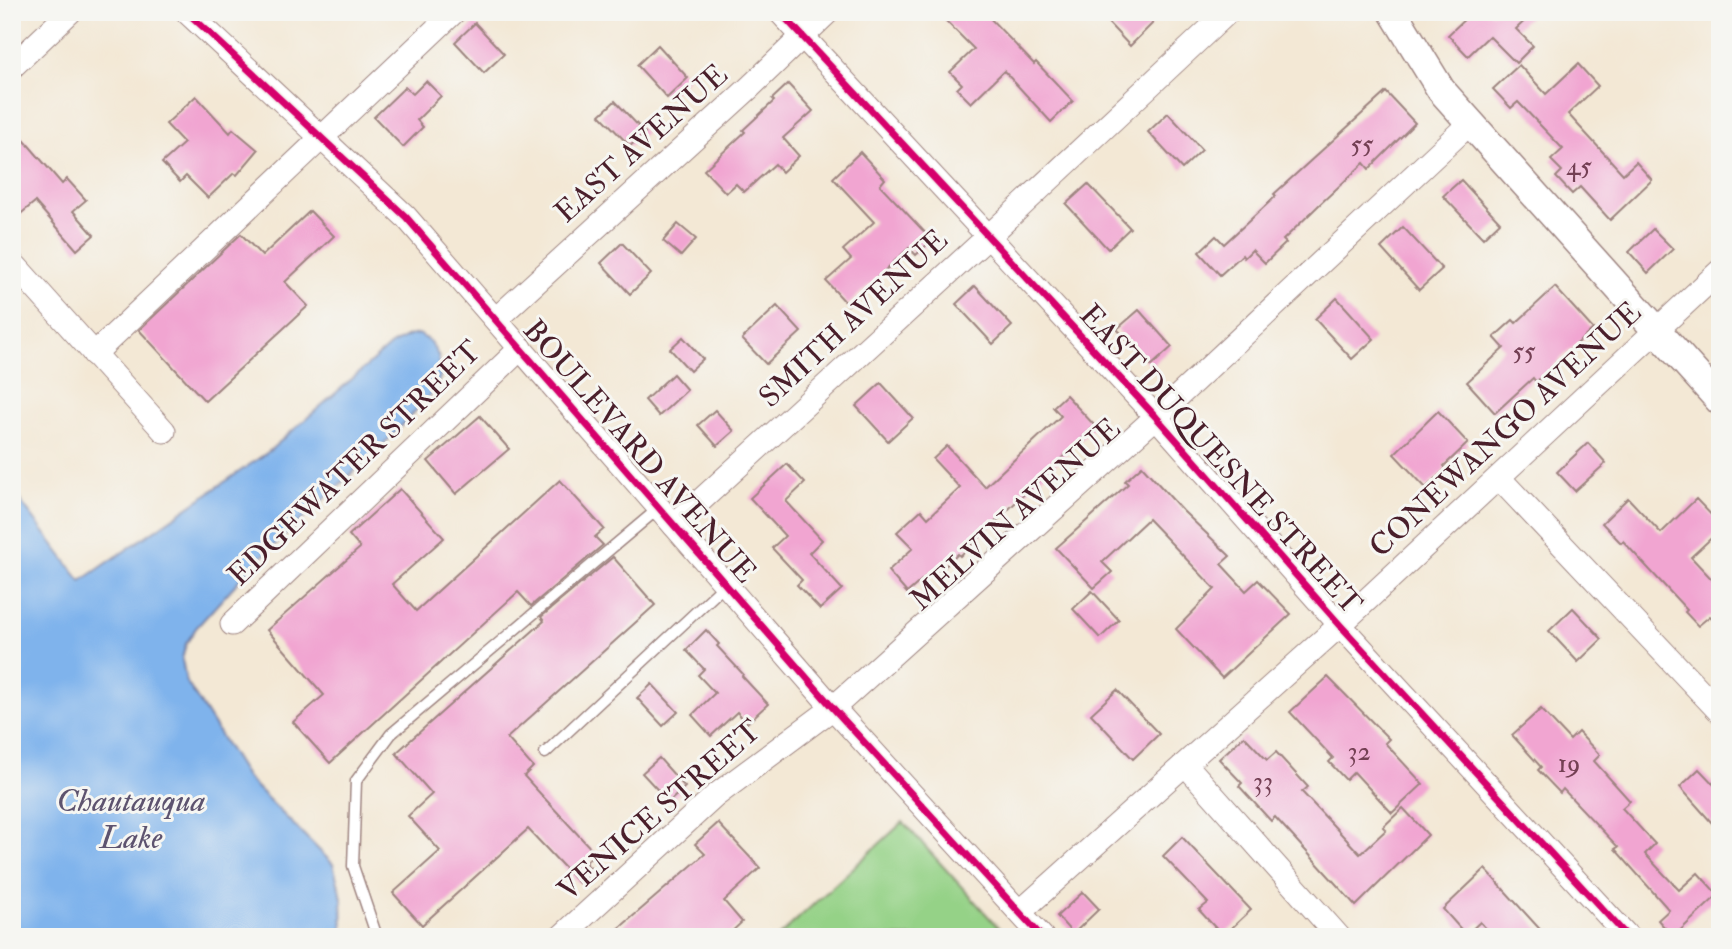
<svg xmlns="http://www.w3.org/2000/svg" width="1732" height="949" font-family="'IM FELL Double Pica',serif">
	<rect width="100%" height="100%" fill="#f6f6f2"/>
	<filter id="ink" filterUnits="userSpaceOnUse"><feTurbulence type="fractalNoise" baseFrequency=".0143" numOctaves="2"/><feDisplacementMap in="SourceGraphic" scale="14" xChannelSelector="R" yChannelSelector="G"/><feConvolveMatrix kernelMatrix="1 2 1 2 8 2 1 2 1" color-interpolation-filters="sRGB"/></filter>
	<filter id="wash" filterUnits="userSpaceOnUse"><feTurbulence type="fractalNoise" baseFrequency=".00686" numOctaves="4" result="noise"/><feDisplacementMap in="SourceGraphic" scale="28" xChannelSelector="R" yChannelSelector="G"/><feGaussianBlur stdDeviation="1.57" result="paint"/><feColorMatrix in="noise" values="0 0 0 0 0 0 0 0 0 0 0 0 0 0 0 0 0 1.4 0 .05"/><feComposite in="paint" operator="in"/></filter>
	<g filter="url(#wash)">
		<rect width="100%" height="100%" fill="#f3e8d5"/>
		<polygon fill="#95d287" stroke="#707859" stroke-width="2" points="903,822 1007,937 778,937"/>
		<polygon fill="#7fb3ec" stroke="#64698c" stroke-width="2" points="419,334 430,342 438,355 441,374 436,389 392,436 253,565 196,628 186,644 182,659 186,681 247,778 333,864 342,898 343,937 12,937 12,490 81,581 268,452 391,345 408,336"/>
		<g id="blocks">
			<g fill="#f1a5d1">
				<polygon points="937,12 984,12 1034,64 1036,62 1073,101 1051,122 1004,71 971,103 957,89 962,84 950,72 974,49"/>
				<polygon points="1098,12 1143,12 1153,23 1130,46"/>
				<polygon points="1472,12 1534,12 1516,29 1533,46 1516,63 1489,36 1468,56 1448,35"/>
				<polygon points="475,23 504,54 484,73 455,42"/>
				<polygon points="658,45 688,78 667,98 637,65"/>
				<polygon points="1578,64 1598,86 1568,114 1623,174 1636,162 1652,180 1610,220 1580,187 1572,194 1556,177 1562,171 1551,160 1563,149 1518,102 1511,108 1493,89 1519,65 1546,94"/>
				<polygon points="426,81 441,96 417,120 423,127 403,147 374,117 405,87 413,94"/>
				<polygon points="788,84 813,111 783,138 799,156 782,172 775,164 744,192 736,184 726,193 704,170 745,132 743,130 774,101 772,99"/>
				<polygon points="1386,92 1415,123 1369,169 1364,163 1319,205 1283,240 1286,243 1265,263 1252,250 1244,258 1242,255 1220,275 1199,252 1216,236 1224,244 1276,196 1274,194"/>
				<polygon points="196,96 230,133 233,129 258,150 237,175 234,173 208,198 186,176 180,182 162,163 184,143 166,124"/>
				<polygon points="615,101 645,133 630,146 600,115"/>
				<polygon points="1168,113 1202,150 1182,169 1148,132"/>
				<polygon points="12,126 62,184 67,179 86,200 73,211 94,235 77,250 35,202 12,221"/>
				<polygon points="860,152 885,179 880,185 932,240 916,255 909,248 848,305 826,281 851,259 843,250 874,222 833,178"/>
				<polygon points="1461,180 1500,222 1483,238 1443,196"/>
				<polygon points="1088,184 1130,228 1108,249 1066,204"/>
				<polygon points="310,211 334,236 285,282 308,306 205,401 139,330 241,234 262,256"/>
				<polygon points="678,224 696,239 681,256 663,241"/>
				<polygon points="1403,227 1442,269 1419,290 1381,248"/>
				<polygon points="1653,229 1673,249 1648,273 1629,252"/>
				<polygon points="622,243 651,274 630,294 601,263"/>
				<polygon points="975,286 1012,326 993,344 956,304"/>
				<polygon points="1555,287 1593,329 1536,382 1533,378 1495,413 1467,382 1504,348 1494,337 1513,320 1516,323"/>
				<polygon points="1337,298 1374,339 1352,359 1315,319"/>
				<polygon points="777,306 801,332 766,364 742,339"/>
				<polygon points="1139,310 1172,347 1151,366 1117,329"/>
				<polygon points="683,337 703,359 690,371 670,349"/>
				<polygon points="673,374 687,390 659,416 645,400"/>
				<polygon points="881,383 913,418 888,441 856,406"/>
				<polygon points="1066,395 1095,426 960,556 958,554 937,574 933,570 907,593 888,571 913,548 897,532 921,510 928,518 960,488 933,459 947,446 985,487 1061,416 1053,407"/>
				<polygon points="715,410 734,431 717,446 698,425"/>
				<polygon points="1438,411 1468,443 1444,466 1446,469 1426,488 1394,454"/>
				<polygon points="480,416 509,449 456,494 428,461"/>
				<polygon points="1588,443 1606,463 1575,491 1557,472"/>
				<polygon points="787,464 805,483 786,501 822,540 809,553 842,589 820,609 797,585 802,580 772,548 785,536 750,498"/>
				<polygon points="1142,466 1183,511 1230,556 1221,564 1246,591 1258,580 1291,614 1222,678 1176,629 1215,589 1148,519 1102,562 1112,572 1094,588 1056,548 1128,484 1125,481"/>
				<polygon points="560,480 604,529 595,537 603,545 531,606 518,592 330,763 293,722 324,695 267,630 360,548 349,535 400,489 444,538 392,584 416,611"/>
				<polygon points="1628,498 1661,533 1696,499 1720,524 1720,530 1691,557 1720,588 1720,626 1710,616 1698,626 1685,612 1687,610 1623,541 1621,543 1602,523"/>
				<polygon points="613,557 655,605 507,738 533,767 524,776 595,853 585,863 593,870 579,883 528,829 422,925 393,893 440,851 408,816 432,794 396,753 544,621 541,617"/>
				<polygon points="1092,591 1119,620 1100,638 1073,609"/>
				<polygon points="1573,608 1602,639 1578,662 1549,631"/>
				<polygon points="706,630 719,644 717,646 743,674 742,676 768,704 747,723 737,712 711,736 692,715 715,693 698,675 704,669 686,650"/>
				<polygon points="1328,677 1389,739 1385,743 1423,784 1392,813 1354,772 1346,780 1329,762 1333,758 1290,712"/>
				<polygon points="652,684 678,712 663,726 637,698"/>
				<polygon points="1117,690 1159,734 1133,759 1091,714"/>
				<polygon points="1541,709 1570,740 1578,732 1600,755 1594,761 1630,801 1622,808 1655,844 1645,854 1679,890 1698,873 1718,895 1673,937 1658,920 1669,910 1615,849 1618,847 1563,789 1560,793 1538,770 1541,767 1512,735"/>
				<polygon points="1244,736 1267,760 1276,752 1308,787 1302,792 1360,854 1386,830 1383,827 1403,808 1428,835 1356,906 1275,817 1271,821 1239,786 1242,783 1219,759"/>
				<polygon points="659,758 685,787 669,802 642,773"/>
				<polygon points="1699,769 1720,791 1720,832 1680,787"/>
				<polygon points="718,823 760,868 724,901 742,922 726,937 609,937 705,854 695,844"/>
				<polygon points="1182,837 1251,910 1223,936 1199,910 1208,903 1163,856"/>
				<polygon points="1485,869 1547,937 1494,937 1480,922 1466,935 1443,909"/>
				<polygon points="1083,892 1099,909 1073,934 1057,916"/>
			</g>
		</g>
	</g>
	<g filter="url(#ink)">
		<use href="#blocks" fill-opacity="0" stroke="#9e8480" stroke-width="2"/>
		<g fill="none" stroke-linecap="round" stroke-linejoin="round">
			<g stroke="#9e8480" stroke-width="13">
				<g id="service">
					<polyline points="545,753 726,584"/>
					<polyline points="377,937 353,866 356,781 391,734 659,508"/>
				</g>
			</g>
			<g stroke="#9e8480" stroke-width="25">
				<g id="minor">
					<polyline points="187,12 406,217 833,708 1042,937"/>
					<polyline points="780,12 1156,417 1340,625 1628,937"/>
					<polyline points="12,67 70,12"/>
					<polyline points="12,262 164,431"/>
					<polyline points="496,319 749,88 828,12"/>
					<polyline points="94,354 454,12"/>
					<polyline points="1499,478 1720,712"/>
					<polyline points="674,525 989,236 1228,12"/>
					<polyline points="232,624 521,348"/>
					<polyline points="1186,765 1339,937"/>
					<polyline points="1020,912 1340,625 1720,271"/>
					<polyline points="561,937 715,796 833,708 1156,417 1470,123"/>
				</g>
			</g>
			<g stroke="#9e8480" stroke-width="31">
				<polyline id="tertiary" points="1393,12 1441,90 1720,401"/>
			</g>
			<use href="#service" stroke="#fff" stroke-width="10"/>
			<use href="#minor" stroke="#fff" stroke-width="23"/>
			<use href="#tertiary" stroke="#fff" stroke-width="28"/>
			<g stroke="#f6f6f2" stroke-width="11">
				<g id="cycleway">
					<polyline points="187,12 406,217 833,708 1042,937"/>
					<polyline points="780,12 1156,417 1340,625 1628,937"/>
				</g>
			</g>
			<use href="#cycleway" stroke="#d6006c" stroke-width="7"/>
		</g>
	</g>
	<g text-anchor="middle" stroke-width="6" stroke-linejoin="round" paint-order="stroke">
		<g font-size="26" fill="#744054">
			<text x="1362" y="153">55</text>
			<text x="1579" y="175">45</text>
			<text x="1524" y="360">55</text>
			<text x="1359" y="760">32</text>
			<text x="1569" y="772">19</text>
			<text x="1263" y="790">33</text>
		</g>
		<g font-size="30" fill="#4a1f2b" stroke="#f6f6f2">
			<text transform="translate(641 143) rotate(-42)" y="10">EAST AVENUE</text>
			<text transform="translate(853 318) rotate(-43)" y="10">SMITH AVENUE</text>
			<text transform="translate(1505 429) rotate(-43)" y="10">CONEWANGO AVENUE</text>
			<text transform="translate(640 451) rotate(49)" y="10">BOULEVARD AVENUE</text>
			<text transform="translate(1221 459) rotate(48)" y="10">EAST DUQUESNE STREET</text>
			<text transform="translate(354 463) rotate(-44)" y="10">EDGEWATER STREET</text>
			<text transform="translate(1015 514) rotate(-42)" y="10">MELVIN AVENUE</text>
			<text transform="translate(659 810) rotate(-41)" y="10">VENICE STREET</text>
		</g>
		<g font-size="32" font-style="italic" fill="#5d536f" stroke="#f6f6f2">
			<text x="131" y="811">Chautauqua<tspan x="131" dy="37">Lake</tspan></text>
		</g>
	</g>
	<rect width="1732" height="949" fill="none" stroke="#f6f6f2" stroke-width="42"/>
</svg>
